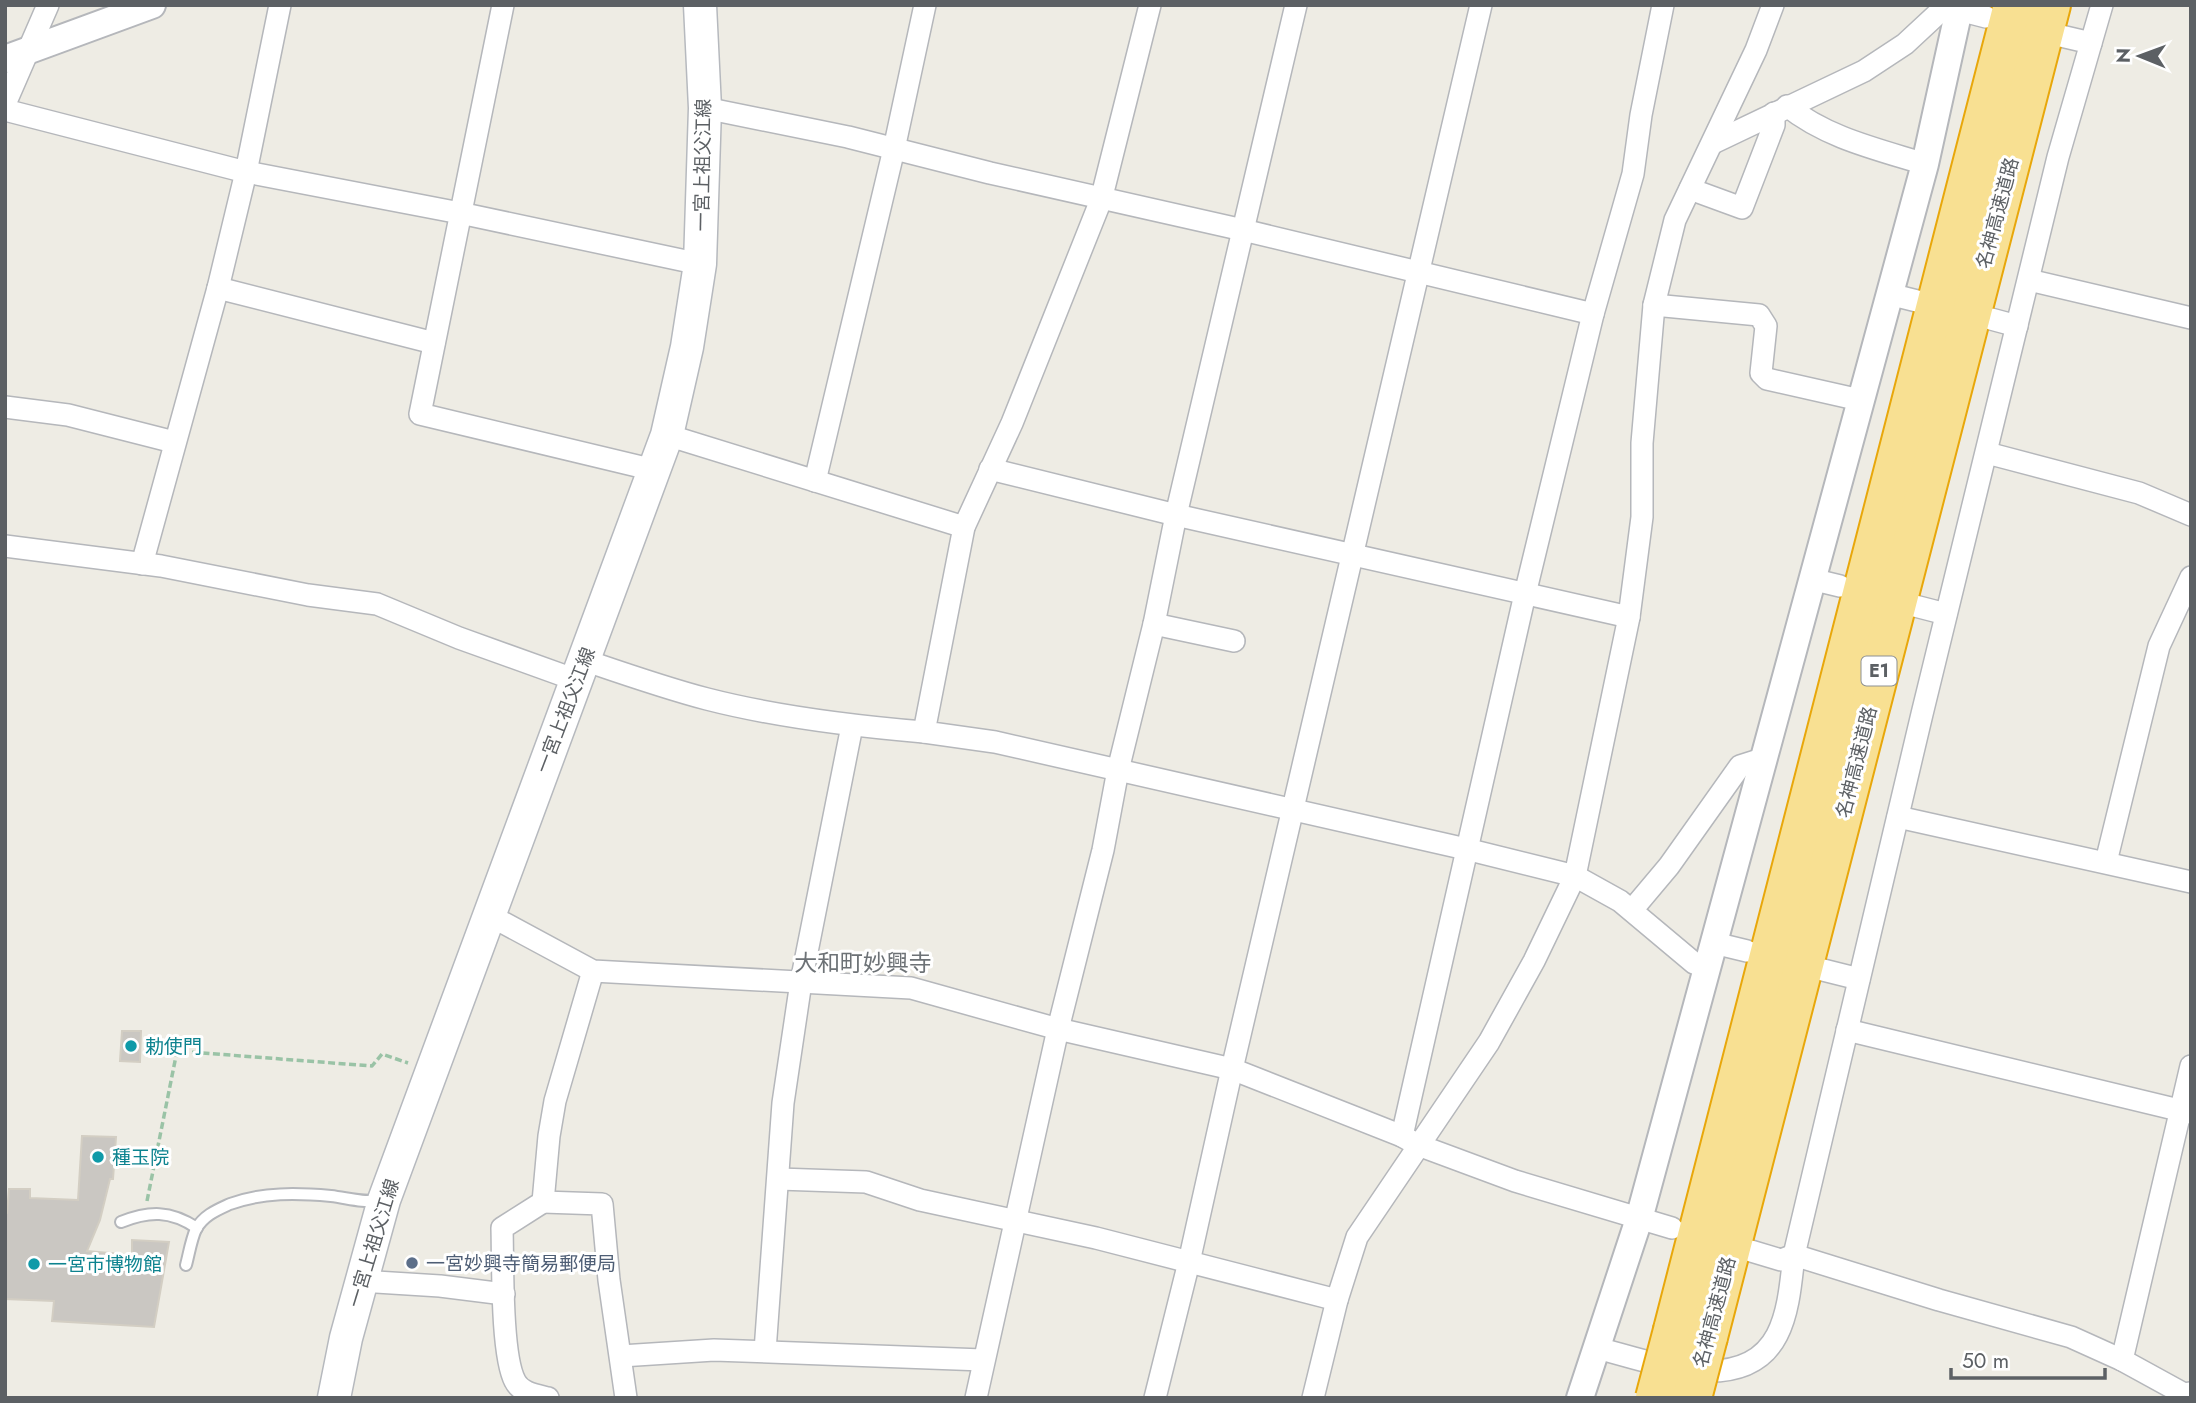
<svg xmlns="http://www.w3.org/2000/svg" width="2196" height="1403" font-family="Jost,'Noto Sans JP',sans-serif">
	<rect width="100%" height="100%" fill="#eeece4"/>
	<g fill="#cac7c2" stroke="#d3cec3" stroke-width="2">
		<polygon points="122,1031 141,1031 140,1062 120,1061"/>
		<polygon points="82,1136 116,1137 113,1179 110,1179 100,1220 87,1251 132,1255 132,1240 169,1242 154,1327 52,1321 54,1301 5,1299 5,1213 7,1213 9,1189 30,1189 30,1198 78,1200"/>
	</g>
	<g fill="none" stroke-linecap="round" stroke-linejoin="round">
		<g stroke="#b5b7bb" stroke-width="14">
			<g id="service">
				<path d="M121,1222C149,1211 170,1210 197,1228"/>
				<path d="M186,1265C189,1254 191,1240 196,1229C204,1215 217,1210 230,1204C263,1192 297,1193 331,1196C348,1198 362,1203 379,1200"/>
			</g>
		</g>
		<g stroke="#b5b7bb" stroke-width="24">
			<g id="minor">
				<polyline points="503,5 420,414 654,470"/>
				<polyline points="1150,5 1101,200 1012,423 964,527 924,732 995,742 1466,849 1575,876 1620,901 1694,963 1707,968"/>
				<polyline points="1959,10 1986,17"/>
				<polyline points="2061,36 2091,43"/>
				<polyline points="5,104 48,5"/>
				<path d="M1787,106C1827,138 1877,149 1925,164"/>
				<polyline points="705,108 848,137 990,173 1243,230 1593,314"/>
				<polyline points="5,110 246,172 460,213 700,264"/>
				<polyline points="1713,143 1864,71 1905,44 1947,5"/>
				<polyline points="1690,189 1742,208 1774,125 1774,113"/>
				<polyline points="2029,280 2191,318"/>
				<polyline points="218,288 434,343"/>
				<polyline points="1889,294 1917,301"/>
				<polyline points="1654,305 1759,315 1766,326 1761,373 1767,379 1860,400"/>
				<polyline points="1991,319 2017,326"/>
				<polyline points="5,407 68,415 174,442"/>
				<polyline points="667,435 964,527"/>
				<polyline points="1987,453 2139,493 2191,515"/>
				<polyline points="990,469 1176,515 1629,617"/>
				<polyline points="815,481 894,149 925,5"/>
				<polyline points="5,546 161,566 308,595 377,604 459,638 576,680"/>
				<polyline points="142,564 218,288 246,172 280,5"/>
				<polyline points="1811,579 1840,586"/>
				<polyline points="1915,606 1946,614"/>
				<polyline points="1154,624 1234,641"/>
				<path d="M584,660C625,674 665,688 707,699C777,717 852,726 924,732"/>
				<polyline points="1898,817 2191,882"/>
				<polyline points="2106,862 2159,646 2191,577"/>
				<polyline points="1632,910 1669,866 1740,766 1762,759"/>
				<polyline points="489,915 593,971 911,988 1058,1029 1232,1069 1402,1136 1418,1145 1515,1181 1672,1228"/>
				<polyline points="1714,943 1747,951"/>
				<polyline points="1823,970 1859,979"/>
				<polyline points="1847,1030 2191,1113"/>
				<polyline points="1402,1136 1525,594 1593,314 1633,174 1641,115 1663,5"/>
				<polyline points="779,1179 866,1182 920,1200 1096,1238 1337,1300"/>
				<polyline points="543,1202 602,1204 609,1280 626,1398"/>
				<polyline points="1751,1251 1781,1260 1794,1255 1939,1300 2071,1337 2122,1360 2184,1394 2191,1393"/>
				<polyline points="360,1281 440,1286 504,1294"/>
				<path d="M1597,1348C1649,1361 1744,1399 1777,1335C1789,1312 1791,1281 1794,1255L1922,714L2058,157L2102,5"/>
				<polyline points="765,1351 783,1103 801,982 852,726"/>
				<polyline points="621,1356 714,1350 983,1360"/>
				<polyline points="2122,1360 2191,1066"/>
				<path d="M548,1398C536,1395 521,1393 515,1381C501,1355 503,1261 502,1228L543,1202L549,1136L555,1101L593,971"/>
				<polyline points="976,1398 1058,1029 1103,850 1118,770 1154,624 1176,515 1296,5"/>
				<polyline points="1155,1398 1189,1262 1232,1069 1481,5"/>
				<polyline points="1313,1398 1337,1300 1357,1237 1489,1042 1534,961 1575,876 1629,617 1642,517 1642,443 1654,305 1675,220 1756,50 1773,5"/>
			</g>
		</g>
		<g stroke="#b5b7bb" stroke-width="30">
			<g id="tertiary">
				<polyline points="5,59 152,5"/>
				<polyline points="1580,1398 1639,1219 1925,164 1960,5"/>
			</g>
		</g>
		<g stroke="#b6b9be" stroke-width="35">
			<polyline id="secondary" points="334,1398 346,1338 384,1200 667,435 687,347 700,264 705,108 700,5"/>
		</g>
		<g stroke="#e8a70b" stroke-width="42">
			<g id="motorway">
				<polyline points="1673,1330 2013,5"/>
				<polyline points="1708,1337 2051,5"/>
			</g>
		</g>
		<polyline stroke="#9ac3a6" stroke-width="3.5" stroke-dasharray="7 3.5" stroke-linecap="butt" points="147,1201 177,1051 372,1066 382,1054 408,1063"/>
		<use href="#service" stroke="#fff" stroke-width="10"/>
		<use href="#minor" stroke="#fff" stroke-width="21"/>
		<use href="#tertiary" stroke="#fff" stroke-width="26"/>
		<use href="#secondary" stroke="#fff" stroke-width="32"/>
		<use href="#motorway" stroke="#f8e092" stroke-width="38"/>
		<g stroke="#e8a70b" stroke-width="42" stroke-linecap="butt">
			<g id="motorway-bridge">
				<polyline points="1655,1398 1673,1330"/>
				<polyline points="1692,1398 1708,1337"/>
			</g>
		</g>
		<use href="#motorway-bridge" stroke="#f8e092" stroke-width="38"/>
	</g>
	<g fill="#0f9aa8" stroke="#fff" stroke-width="2.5">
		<circle cx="131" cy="1046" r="7"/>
		<circle cx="98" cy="1157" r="7"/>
		<circle cx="34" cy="1264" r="7"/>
	</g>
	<circle fill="#5c6f8a" stroke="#fff" stroke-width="2.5" cx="412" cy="1263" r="7"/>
	<g text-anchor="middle" stroke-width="6" stroke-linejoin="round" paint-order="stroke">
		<rect fill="#fff" stroke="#8d9092" stroke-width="2" x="1861.5" y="656.5" width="35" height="29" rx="5"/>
		<g font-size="18" font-weight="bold" fill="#5c6064">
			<text x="1879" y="677">E1</text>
		</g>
		<g font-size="19" fill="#5c6064" stroke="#fff">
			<text transform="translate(702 165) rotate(-89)" y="7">一宮上祖父江線</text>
			<text transform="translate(1997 213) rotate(-75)" y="7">名神高速道路</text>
			<text transform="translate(565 710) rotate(-69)" y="7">一宮上祖父江線</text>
			<text transform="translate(1856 762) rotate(-76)" y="7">名神高速道路</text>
			<text transform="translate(373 1243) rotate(-73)" y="7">一宮上祖父江線</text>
			<text transform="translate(1714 1312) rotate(-75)" y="7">名神高速道路</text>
		</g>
		<g font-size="19" fill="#0d838f" stroke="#fff" text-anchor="start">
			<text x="145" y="1053">勅使門</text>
			<text x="112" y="1164">種玉院</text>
			<text x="48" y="1271">一宮市博物館</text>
		</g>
		<g font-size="19" fill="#4e5e75" stroke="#fff" text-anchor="start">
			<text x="426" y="1270">一宮妙興寺簡易郵便局</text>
		</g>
		<g font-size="23" fill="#6d7276" stroke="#fff">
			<text x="863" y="971">大和町妙興寺</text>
		</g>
	</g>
	<rect width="2196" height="1403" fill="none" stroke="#5c6064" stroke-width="14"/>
	<g transform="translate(2140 56) rotate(271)" stroke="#ffffff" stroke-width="5" paint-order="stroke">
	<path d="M0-5L12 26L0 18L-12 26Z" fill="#5c6064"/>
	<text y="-10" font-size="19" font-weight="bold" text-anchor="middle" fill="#5c6064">N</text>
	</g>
	<path d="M1951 1368v10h154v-10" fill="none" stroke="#5c6064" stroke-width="3.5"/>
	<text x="1962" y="1368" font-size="21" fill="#5c6064" stroke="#ffffff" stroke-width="5" paint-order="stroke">50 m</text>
</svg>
